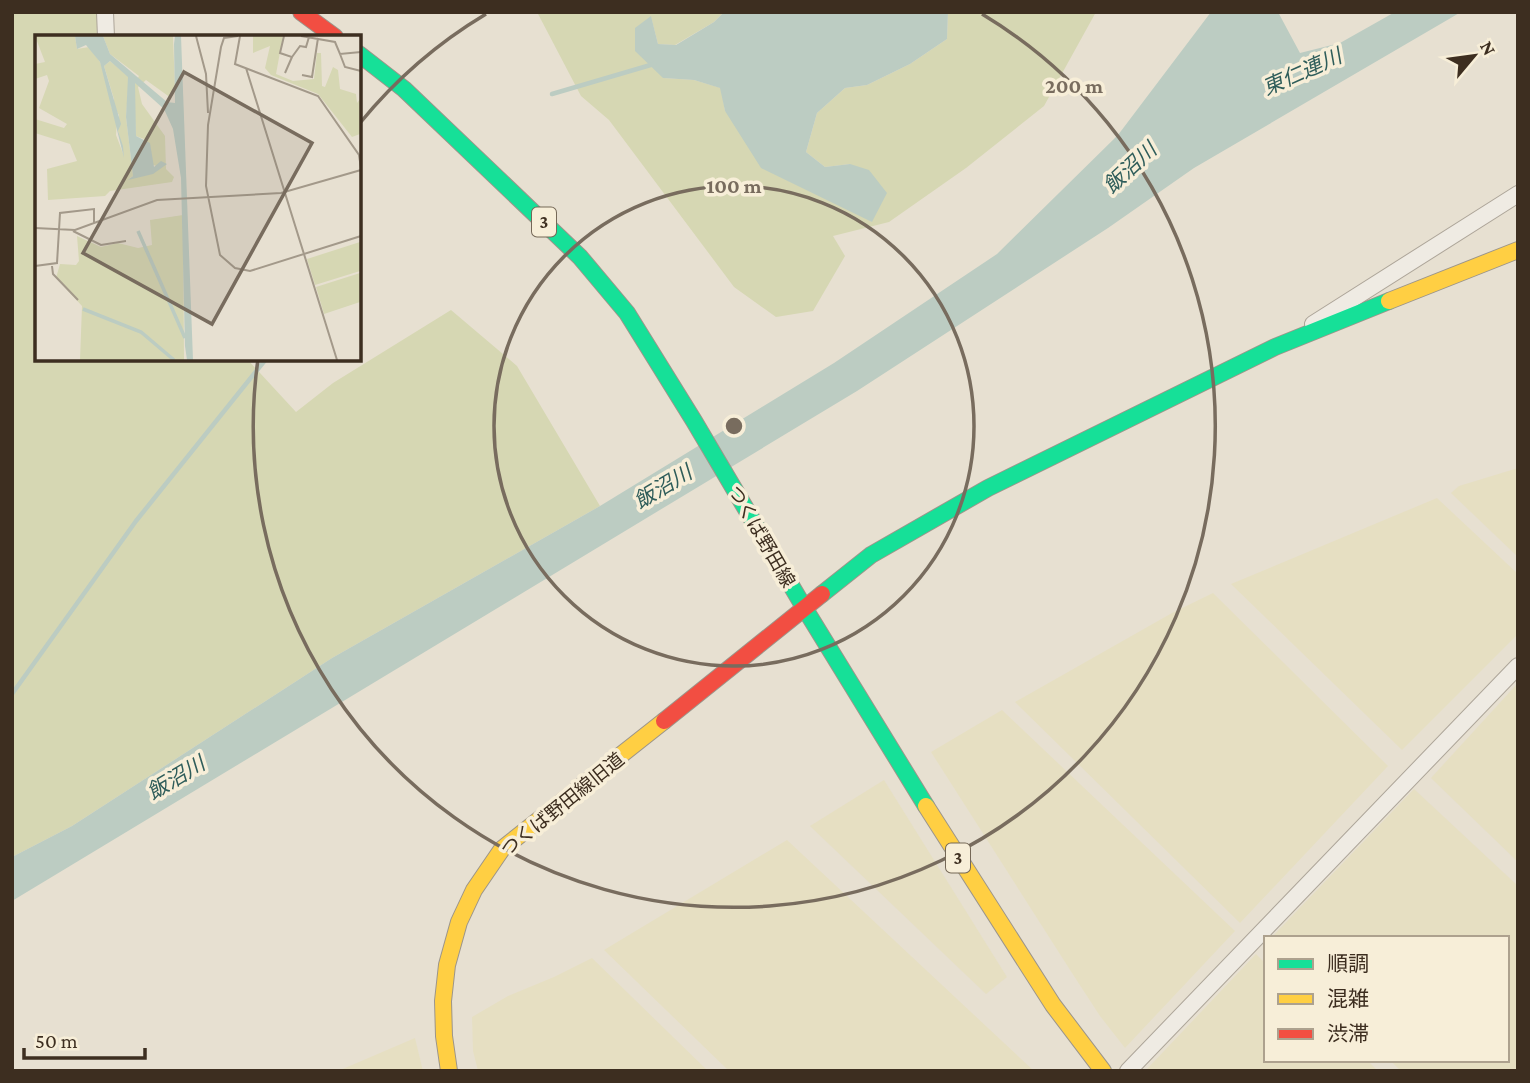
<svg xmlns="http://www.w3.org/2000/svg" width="1530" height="1083" font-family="'Crimson Pro','Noto Sans JP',serif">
	<rect width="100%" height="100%" fill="#e7e0d1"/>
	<g fill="#e6dfc2">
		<polygon points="1518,468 1518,557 1451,493 1459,486"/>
		<polygon points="1437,498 1518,574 1518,634 1402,750 1231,584"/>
		<polygon points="1213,593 1388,766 1240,923 1015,702 1172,613"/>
		<polygon points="1518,683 1518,862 1431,778"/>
		<polygon points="1002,710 1235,931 1125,1048 1100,1016 1072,973 931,752"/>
		<polygon points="884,780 1007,977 986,994 810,826"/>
		<polygon points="1414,789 1518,886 1518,1071 1401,1071 1390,1060 1507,1060 1507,938 1271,938"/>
		<polygon points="787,840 1034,1071 729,1071 604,950"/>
		<polygon points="1256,954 1266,964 1266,1060 1367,1060 1378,1071 1148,1071 1147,1069"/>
		<polygon points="592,958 708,1071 478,1071 473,1051 472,1017 508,996 554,977"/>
		<polygon points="415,1038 423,1071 338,1071"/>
	</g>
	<g fill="#d6d7b3">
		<polygon points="12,12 97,12 99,37 37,37 37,359 247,359 296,412 333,383 451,310 517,366 600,506 332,658 72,826 12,857"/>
		<polygon points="537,12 724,12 714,22 675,45 658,44 651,17 663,78 694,80 721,88 725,111 872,222 850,164 825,167 806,152 817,113 845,88 867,85 910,64 947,39 948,12 1096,12 1044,106 966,168 889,222 833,236 845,256 813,311 776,317 734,287 609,120 581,96"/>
	</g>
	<g fill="#bcccc2">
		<polygon points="724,12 948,12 947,39 910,64 867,85 845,88 817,113 806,152 825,167 850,164 869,170 887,193 872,222 761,168 725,111 720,88 694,80 663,78 635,51 635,28 651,16 658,44 676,45 714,22"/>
		<polygon points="1211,12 1278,12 1300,53 1340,43 1395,12 1461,12 1194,168 1108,228 857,391 12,901 12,857 72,826 332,658 600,506 834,363 997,254 1118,135"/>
	</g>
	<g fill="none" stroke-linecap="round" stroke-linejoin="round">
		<g stroke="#bcccc2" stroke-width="4.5">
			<polyline points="552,94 654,64"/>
			<polyline points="12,694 136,521 266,359"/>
		</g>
		<g stroke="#ada599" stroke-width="18">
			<g id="street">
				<polyline points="105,12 106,37"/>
				<polyline points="1313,324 1518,194"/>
				<polyline points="1128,1071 1518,666"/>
			</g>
		</g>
		<g stroke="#9c958a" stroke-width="18">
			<g id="fast">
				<polyline points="359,54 404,89 580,257 627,313 694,421 805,609 926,806"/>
				<polyline points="822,594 871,555 988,488 1275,347 1389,301"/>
			</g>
		</g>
		<g stroke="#9c958a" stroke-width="18">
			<g id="slow">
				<polyline points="1389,301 1518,250"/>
				<polyline points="926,806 1053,1005 1103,1071"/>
				<polyline points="449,1071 444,1036 443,1001 447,965 459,922 474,890 502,849 664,721"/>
			</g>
		</g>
		<g stroke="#9c958a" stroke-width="18">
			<g id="jam">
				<polyline points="301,12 335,37"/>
				<polyline points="664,721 822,594"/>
			</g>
		</g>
		<use href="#street" stroke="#efebe3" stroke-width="16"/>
		<use href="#fast" stroke="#16e098" stroke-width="16"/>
		<use href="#slow" stroke="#ffcf43" stroke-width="16"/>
		<use href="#jam" stroke="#f24e42" stroke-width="16"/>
	</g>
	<g fill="none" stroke="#786c5e" stroke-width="3.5">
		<circle cx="734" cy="426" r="240"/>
		<path d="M360 123A481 481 0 0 1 486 14M982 14A481 481 0 1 1 258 359"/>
	</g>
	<g text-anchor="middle" stroke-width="7" stroke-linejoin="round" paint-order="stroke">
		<g fill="#f7eed8" stroke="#756857" stroke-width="2">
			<rect x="532" y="207.5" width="24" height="29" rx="5"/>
			<rect x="946" y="843.5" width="24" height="29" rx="5"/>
		</g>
		<g font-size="18" font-weight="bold" fill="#3d2e20">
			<text x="544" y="228">3</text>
			<text x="958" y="864">3</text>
		</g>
		<g font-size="19" fill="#3d2e20" stroke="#f7eed8">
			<text transform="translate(762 536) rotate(60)" y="7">つくば野田線</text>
			<text transform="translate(562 804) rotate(-39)" y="7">つくば野田線旧道</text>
		</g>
		<g font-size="21" font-style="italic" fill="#2f5d5a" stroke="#f7eed8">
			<text transform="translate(1302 72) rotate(-24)" y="7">東仁連川</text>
			<text transform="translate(1130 168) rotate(-43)" y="7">飯沼川</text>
			<text transform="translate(663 487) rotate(-31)" y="7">飯沼川</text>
			<text transform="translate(176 778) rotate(-31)" y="7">飯沼川</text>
		</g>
	</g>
	<g transform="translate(35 35)">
		<rect width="326" height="326" fill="#e7e0d1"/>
		<path d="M0,1H40L42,14L54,12L65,27L78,65L76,71L82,84L81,100L89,121L83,96L84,80L78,71L79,64L69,31L75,26L94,42L91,82L98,141L93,144L122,131L115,129L116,114L109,104L101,101L98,52L104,41L75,19L68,1H138L140,54L136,63L111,45L103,52L107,69L130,101L131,134L139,142L137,147L75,156L70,161L13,165L12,134L42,126L35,109L0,98V84L29,93L32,89L4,73L14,46L12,40L0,44V29L10,27ZM218,1H248L241,39L258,46L279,44L282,18H286L287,51L290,52L298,32L303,35L305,54L321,59L322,68L325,64V99L317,102L283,59L236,40L230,33L235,11L218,18ZM148,180L149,325H45L47,271L21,243L25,229L41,230L44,226L42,201L66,212L83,208L103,213L117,210L115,185ZM325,207V236L280,250L272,224ZM325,238V267L289,279L281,252Z" fill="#d6d7b3"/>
		<path d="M40,1H68L75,19L132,67L140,68L139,9L140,1H146L158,325H152L150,311L146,143L138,94L129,74L100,48L101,101L115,108L119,132L126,126L132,129L118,139L93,145L98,141L91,82L93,42L75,26L69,31L86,89L83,96L88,111L89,123L65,27L51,10L42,14Z" fill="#bcccc2"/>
		<path fill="none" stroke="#bcccc2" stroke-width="3.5" d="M103,196L150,303M48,274L106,297L139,325"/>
		<path fill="none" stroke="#a3998a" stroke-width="2" d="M161,1L171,39L173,78M203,1L189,3L186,12L173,90L171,151L185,220L200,233L215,236L326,201M205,1L200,29L283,61L324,120L326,133M249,1L245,18L257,22L250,38M266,1L300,7L305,19L326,17M305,19L310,32L326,36M257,22L265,11L271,12L274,2M211,33L302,325M267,40L277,42L283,3M0,193L40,195L122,165L246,158L326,135M38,196L66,210L91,206M0,231L22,228L25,178L59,174V188M17,231L18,239L43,265"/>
		<path fill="#786c5e" fill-opacity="0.15" stroke="#786c5e" stroke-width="3.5" d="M149,37L277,108L177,289L48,218Z"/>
		<rect width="326" height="326" fill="none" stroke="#3d2e20" stroke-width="3.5"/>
	</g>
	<circle cx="734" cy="426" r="10" fill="#786c5e" stroke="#f7eed8" stroke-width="3.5"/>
	<g font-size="21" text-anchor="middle" font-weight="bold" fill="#786c5e" stroke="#f7eed8" stroke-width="7" stroke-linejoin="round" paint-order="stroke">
		<text x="1074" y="93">200 m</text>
		<text x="734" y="193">100 m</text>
	</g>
	<rect width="1530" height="1083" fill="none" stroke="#3d2e20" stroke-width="28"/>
	<rect x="1264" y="936" width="245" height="126" fill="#f7eed8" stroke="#ada18e" stroke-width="2"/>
	<rect x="1278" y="959" width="35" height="10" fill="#16e098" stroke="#ada18e" stroke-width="2"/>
	<text x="1327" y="971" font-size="21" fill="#3d2e20">順調</text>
	<rect x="1278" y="994" width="35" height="10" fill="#ffcf43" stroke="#ada18e" stroke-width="2"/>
	<text x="1327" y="1006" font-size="21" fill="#3d2e20">混雑</text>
	<rect x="1278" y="1029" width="35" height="10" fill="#f24e42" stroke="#ada18e" stroke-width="2"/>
	<text x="1327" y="1041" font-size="21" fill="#3d2e20">渋滞</text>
	<g transform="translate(1474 56) rotate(61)" stroke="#f7eed8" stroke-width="5" paint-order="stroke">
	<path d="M0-5L12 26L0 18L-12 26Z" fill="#3d2e20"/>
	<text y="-10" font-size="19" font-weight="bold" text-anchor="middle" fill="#3d2e20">N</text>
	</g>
	<path d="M24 1048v10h121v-10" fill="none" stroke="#3d2e20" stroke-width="3.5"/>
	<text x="35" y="1048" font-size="21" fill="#3d2e20" stroke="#f7eed8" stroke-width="5" paint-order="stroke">50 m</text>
</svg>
